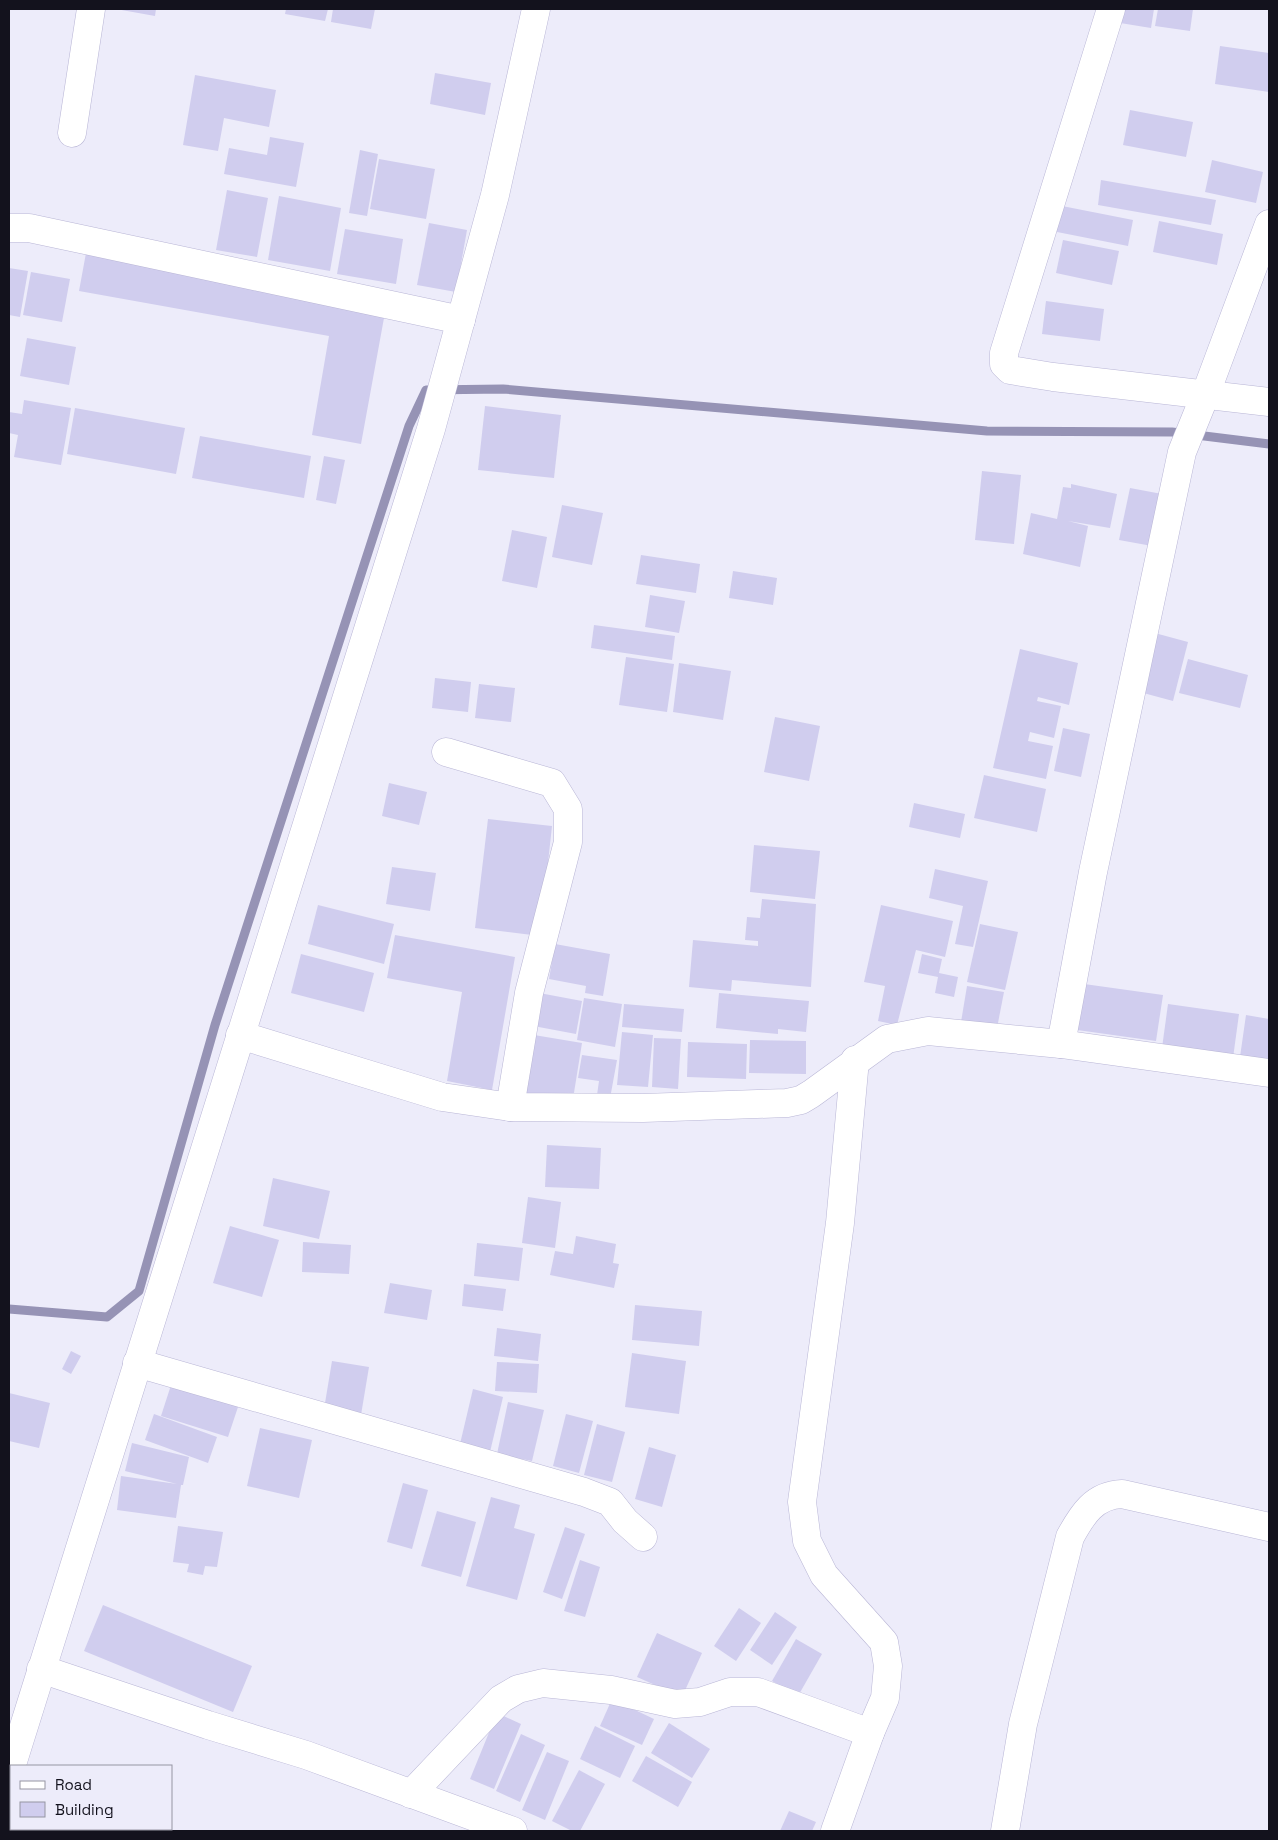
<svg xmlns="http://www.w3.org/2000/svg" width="1278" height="1840" font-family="'Space Grotesk',sans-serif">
	<rect width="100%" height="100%" fill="#edecfa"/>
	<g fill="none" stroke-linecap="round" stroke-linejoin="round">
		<polyline stroke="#9693b5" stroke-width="9" points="9,1309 107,1317 139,1291 215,1025 409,426 426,390 503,389 987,431 1172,432 1269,444"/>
	</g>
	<g fill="#d0cdee">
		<polygon points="116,9 156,9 155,16"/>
		<polygon points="286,9 328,9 325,21 285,14"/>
		<polygon points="333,9 375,9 371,29 331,22"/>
		<polygon points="1116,9 1154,9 1151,28 1114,22"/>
		<polygon points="1158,9 1193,9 1190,31 1155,26"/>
		<polygon points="1220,46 1269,53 1269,92 1215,84"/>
		<polygon points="435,73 491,83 485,115 430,104"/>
		<polygon points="195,75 276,90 269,127 224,118 218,151 183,145"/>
		<polygon points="1130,110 1193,122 1186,157 1123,145"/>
		<polygon points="270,137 304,143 296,187 224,174 229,148 267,155"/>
		<polygon points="360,150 378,154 367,216 349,213"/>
		<polygon points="379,159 435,169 426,219 370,209"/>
		<polygon points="1212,160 1263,172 1256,203 1205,192"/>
		<polygon points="1101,180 1216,200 1211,225 1098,205"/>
		<polygon points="227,190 268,198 257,257 216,250"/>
		<polygon points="279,196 341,208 330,271 268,260"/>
		<polygon points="1057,205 1133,220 1128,246 1052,231"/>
		<polygon points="1159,221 1223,234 1217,265 1153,252"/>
		<polygon points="429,223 467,230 456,292 417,285"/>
		<polygon points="345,229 403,239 396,284 337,274"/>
		<polygon points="1063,240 1119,251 1112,285 1056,273"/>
		<polygon points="86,253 386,307 361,444 312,435 329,336 79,291"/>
		<polygon points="9,268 28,271 20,317 9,315"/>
		<polygon points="31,272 70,279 62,322 23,315"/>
		<polygon points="1046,301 1104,309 1100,341 1042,334"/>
		<polygon points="27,338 76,347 69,385 20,376"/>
		<polygon points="24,400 71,408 61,465 14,457 18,435 9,433 9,412 22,414"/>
		<polygon points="485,406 561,415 554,478 478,470"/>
		<polygon points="75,408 185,428 176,474 67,454"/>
		<polygon points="200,436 311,456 304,498 192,478"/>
		<polygon points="324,456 345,460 336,504 316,500"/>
		<polygon points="982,471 1021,475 1014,544 975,540"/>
		<polygon points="1071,484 1117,494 1110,528 1068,521 1088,526 1080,567 1023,554 1031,513 1057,519 1063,487 1071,488"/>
		<polygon points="1130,488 1162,494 1152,546 1119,540"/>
		<polygon points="562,505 603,513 592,565 552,557"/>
		<polygon points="512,530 547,537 537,588 502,581"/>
		<polygon points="641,555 700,564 696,593 636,584"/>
		<polygon points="733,571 777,578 773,605 729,598"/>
		<polygon points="650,595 685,601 679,633 645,627"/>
		<polygon points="594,625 675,636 672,660 591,648"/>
		<polygon points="1151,632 1188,642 1173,701 1136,691"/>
		<polygon points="1020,649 1078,663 1069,705 1038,697 1037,701 1061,706 1054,738 1030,732 1028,741 1053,746 1046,779 993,768"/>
		<polygon points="626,657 674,664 667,712 619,705"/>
		<polygon points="1188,659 1248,675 1240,708 1179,693"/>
		<polygon points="679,663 731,671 723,720 673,712"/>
		<polygon points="435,678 471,682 468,712 432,708"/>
		<polygon points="479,684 515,688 511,722 475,718"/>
		<polygon points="775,717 820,726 809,781 764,772"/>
		<polygon points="1063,728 1090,734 1081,777 1054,771"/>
		<polygon points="984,775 1046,789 1037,832 974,818"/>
		<polygon points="389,783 427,792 419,825 382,816"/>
		<polygon points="914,803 965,814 960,838 909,827"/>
		<polygon points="488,819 552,826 540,936 475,928"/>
		<polygon points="754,845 820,851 815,899 750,892"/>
		<polygon points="392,867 436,873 430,911 386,904"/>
		<polygon points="935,869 988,881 973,947 955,944 963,906 929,898"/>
		<polygon points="762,899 816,904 811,987 732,980 731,991 689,987 693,940 758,946 758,941 745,940 747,917 760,918"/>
		<polygon points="318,905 394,924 384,964 308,944"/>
		<polygon points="881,905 953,921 945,957 916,950 897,1025 878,1021 885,986 864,982"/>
		<polygon points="980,924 1018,932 1005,990 967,982"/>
		<polygon points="395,935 515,957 492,1090 447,1081 462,992 387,978"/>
		<polygon points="555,944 610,954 603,996 585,993 586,986 549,979"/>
		<polygon points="301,954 374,973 364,1012 291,993"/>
		<polygon points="922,954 942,959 939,973 958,977 954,997 935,993 938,977 918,973"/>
		<polygon points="1077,983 1163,995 1156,1041 1070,1029"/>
		<polygon points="967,986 1004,992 997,1028 961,1022"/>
		<polygon points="534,992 582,1001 576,1034 528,1025"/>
		<polygon points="719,993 809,1001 806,1032 778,1029 778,1034 716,1028"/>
		<polygon points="584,998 622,1004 615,1047 577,1040"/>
		<polygon points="624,1004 684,1009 682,1032 622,1027"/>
		<polygon points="1168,1004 1239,1014 1233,1058 1162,1048"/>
		<polygon points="1246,1015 1269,1019 1268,1061 1240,1057"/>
		<polygon points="622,1032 653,1035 648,1087 617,1085"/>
		<polygon points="534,1035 582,1043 572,1105 524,1097"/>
		<polygon points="654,1038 681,1039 678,1089 652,1087"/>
		<polygon points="750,1040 806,1041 806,1074 749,1073"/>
		<polygon points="688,1042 747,1044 746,1079 687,1077"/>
		<polygon points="582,1055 617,1060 609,1104 596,1102 599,1081 578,1078"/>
		<polygon points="547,1145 601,1148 599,1189 545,1187"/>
		<polygon points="273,1178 330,1191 319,1239 263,1226"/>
		<polygon points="528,1197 561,1202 555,1248 522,1243"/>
		<polygon points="230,1226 279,1240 262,1297 213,1283"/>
		<polygon points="576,1236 616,1244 613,1263 619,1264 614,1288 550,1275 555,1251 573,1254"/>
		<polygon points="303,1242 351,1245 349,1274 302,1272"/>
		<polygon points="477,1243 523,1248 519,1281 474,1276"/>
		<polygon points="390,1283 432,1290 427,1320 384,1313"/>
		<polygon points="464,1284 506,1289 503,1311 462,1306"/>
		<polygon points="635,1305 702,1311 699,1346 632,1340"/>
		<polygon points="497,1328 541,1334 538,1361 494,1356"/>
		<polygon points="71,1351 81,1356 71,1374 62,1369"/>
		<polygon points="632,1353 686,1361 679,1414 625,1407"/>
		<polygon points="332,1361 369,1367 361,1415 324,1409"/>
		<polygon points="497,1362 539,1364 537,1393 495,1391"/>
		<polygon points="172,1382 239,1404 228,1437 161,1416"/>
		<polygon points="473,1389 503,1397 490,1452 460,1444"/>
		<polygon points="9,1393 50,1403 39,1448 9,1441"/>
		<polygon points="508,1402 544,1410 532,1461 497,1454"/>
		<polygon points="154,1414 217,1437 208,1463 145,1440"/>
		<polygon points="566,1414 593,1421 579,1473 553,1466"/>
		<polygon points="597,1424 625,1432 612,1482 584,1475"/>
		<polygon points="260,1428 312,1440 299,1498 247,1486"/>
		<polygon points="132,1443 189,1457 183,1485 181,1485 176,1518 117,1510 121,1476 177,1484 125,1471"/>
		<polygon points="649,1447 676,1455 662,1507 635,1499"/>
		<polygon points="403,1483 428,1490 412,1549 387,1542"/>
		<polygon points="491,1497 520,1505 514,1528 535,1534 517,1600 466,1586"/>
		<polygon points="437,1511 476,1522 461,1577 421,1566"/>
		<polygon points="178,1526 223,1532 217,1567 205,1566 203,1575 187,1572 189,1564 173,1562"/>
		<polygon points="565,1527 585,1534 562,1599 543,1592"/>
		<polygon points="580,1560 600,1567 585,1617 564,1611"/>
		<polygon points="103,1605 252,1666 233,1712 84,1651"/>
		<polygon points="739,1608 761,1623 736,1661 714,1646"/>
		<polygon points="775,1612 797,1627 772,1665 750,1650"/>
		<polygon points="657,1633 702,1653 682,1697 637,1677"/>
		<polygon points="796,1639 822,1654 798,1696 772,1681"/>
		<polygon points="612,1699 654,1719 642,1745 600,1726"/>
		<polygon points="497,1713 521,1724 494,1789 470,1779"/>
		<polygon points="669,1723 710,1749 692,1778 651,1753"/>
		<polygon points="595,1726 635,1746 620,1778 580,1759"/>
		<polygon points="521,1734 545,1745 520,1802 496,1791"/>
		<polygon points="547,1752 569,1761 545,1820 522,1810"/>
		<polygon points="646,1756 692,1782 678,1807 632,1781"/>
		<polygon points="579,1770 605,1784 580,1831 572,1831 552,1821"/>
		<polygon points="789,1811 816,1822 812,1831 780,1831"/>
	</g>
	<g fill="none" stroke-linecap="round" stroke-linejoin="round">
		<g stroke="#b9b6d6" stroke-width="29">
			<g id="minor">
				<polyline points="1111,9 1004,353 1004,364 1010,370 1053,377 1269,402"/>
				<polyline points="72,133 91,9"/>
				<polyline points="9,228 29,228 461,320"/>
				<polyline points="446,752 552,783 568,809 568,842 529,993 510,1107"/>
				<polyline points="240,1035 442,1097 510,1107 643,1108 787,1103 801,1100 811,1094 887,1039 928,1031 1061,1044 1269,1073"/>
				<polyline points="1061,1044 1093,872 1182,452 1206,393 1269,224"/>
				<polyline points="137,1363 584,1492 610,1502 625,1521 643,1537"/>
				<polyline points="41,1669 208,1725 306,1755 513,1831"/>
				<polyline points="9,1774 431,429 495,195 536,9"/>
				<polyline points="411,1794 501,1699 518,1689 543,1683 611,1690 675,1704 700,1702 730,1692 758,1692 870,1733"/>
				<polyline points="835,1831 870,1733 885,1698 888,1666 884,1642 824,1575 807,1541 802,1502 840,1223 855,1060"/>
				<path d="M1005,1831L1023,1724L1070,1537C1082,1515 1094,1495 1122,1494L1269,1527"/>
			</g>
		</g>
		<use href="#minor" stroke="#fff" stroke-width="28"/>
	</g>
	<rect width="1278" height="1840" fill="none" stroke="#13121d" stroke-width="20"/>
	<rect x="10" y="1765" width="162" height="65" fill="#edecfa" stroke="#9695a2"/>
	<rect x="20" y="1781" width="25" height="8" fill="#ffffff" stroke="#9695a2"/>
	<text x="55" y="1790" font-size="15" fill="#13121d">Road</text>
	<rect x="20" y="1802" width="25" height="15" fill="#d0cdee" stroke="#9695a2"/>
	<text x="55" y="1815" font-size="15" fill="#13121d">Building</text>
</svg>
